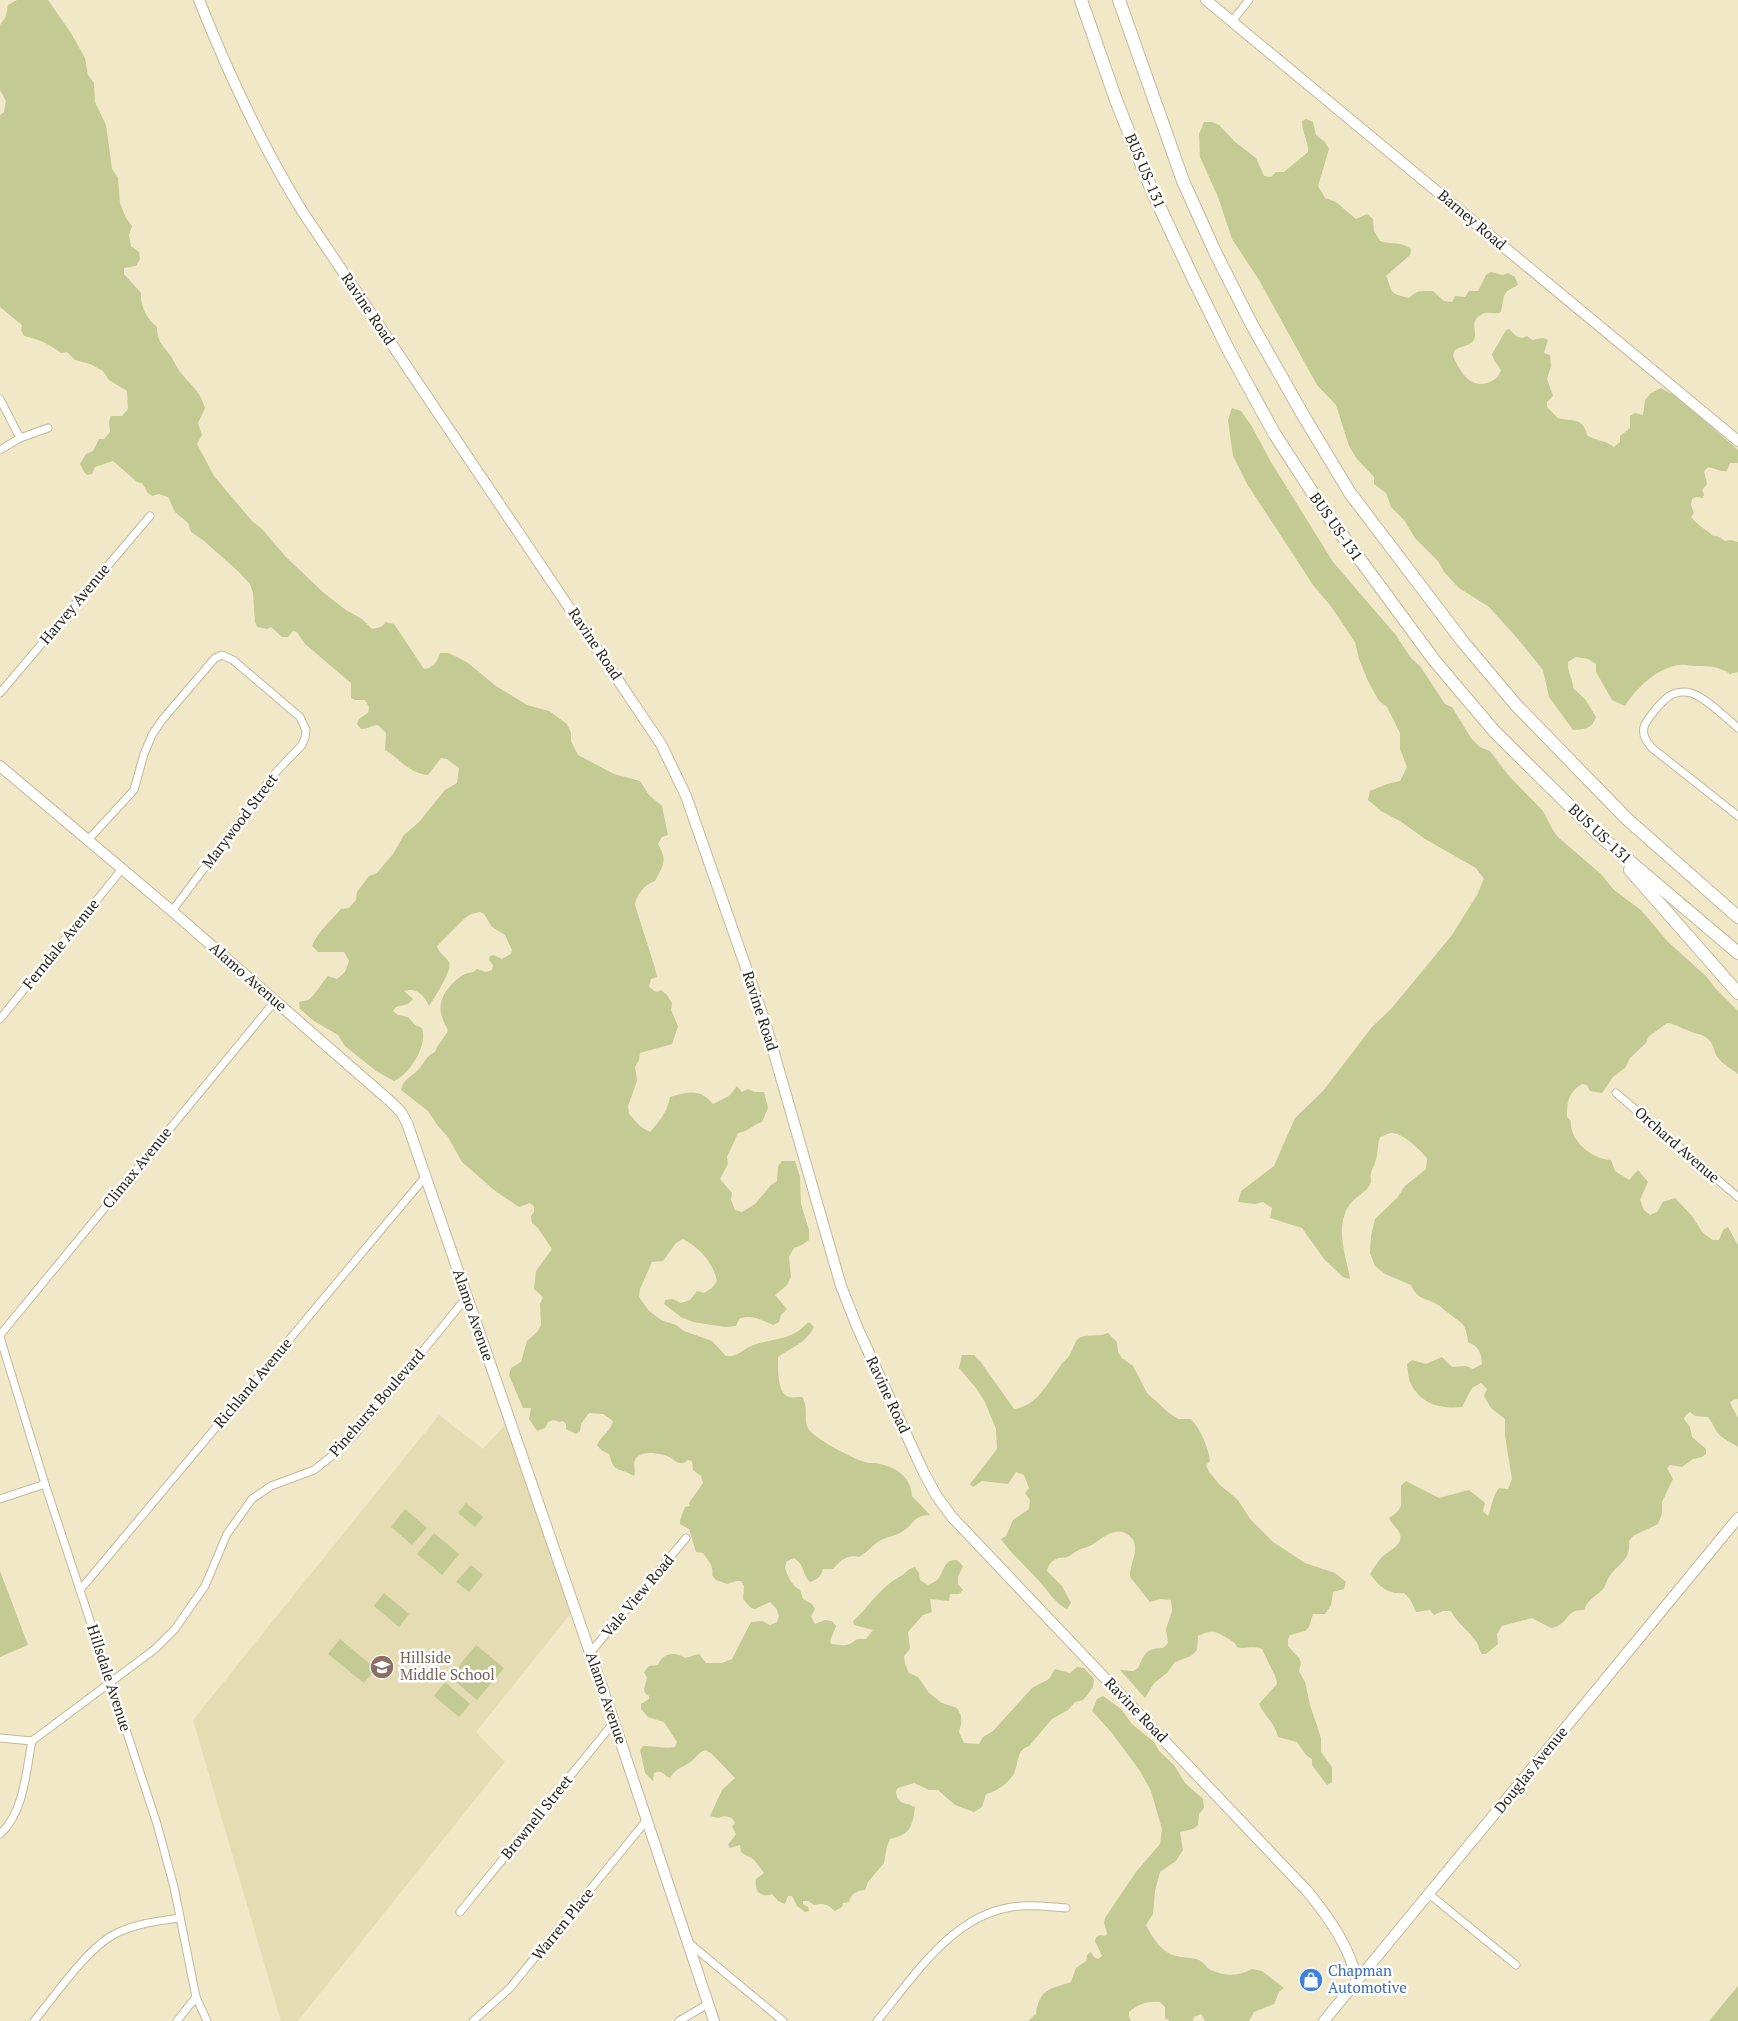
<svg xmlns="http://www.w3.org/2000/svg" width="1738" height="2021" font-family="'PT Serif',serif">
	<rect width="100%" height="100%" fill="#f0e8c7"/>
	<polygon fill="#e6dcb4" points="439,1415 483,1449 506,1424 571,1613 476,1732 505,1762 298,2021 281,2021 193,1720"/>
	<g fill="#c4ca93">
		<path d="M17,0H48L71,33L85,58L88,75L94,83L95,102L106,125L112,169L118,178L120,203L126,218L132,226L129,235L131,246L139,252L140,259L136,266L124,268V274L141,293C140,306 147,319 157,327C157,343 164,346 172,358C175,363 177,368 180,372C191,386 200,390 205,408L198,423L202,435L197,444L214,476L252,521L262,529L286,557L325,594L346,610L362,619L372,629L381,627L386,622L394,624L424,669C434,668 437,662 440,653H448L457,657L468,663L496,686L527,705L549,711L556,716L567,724L571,733V741L578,755L614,774L640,781L649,795L662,806L668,835L662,837L658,844C668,861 663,865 655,881C645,884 636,895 635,905L655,968L657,977L651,979L649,987L656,992L661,990L667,995L672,1003L671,1010L678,1026L672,1044L640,1053L639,1060L635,1067L637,1081L628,1106L629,1114L641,1127L650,1132C659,1122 668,1111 670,1097C689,1092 699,1088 713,1104L729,1096L737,1086L742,1092L748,1089L754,1092H764L768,1108L762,1122C752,1125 748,1132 738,1133L727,1157L728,1164L720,1179L732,1193L731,1200L735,1210L742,1212L755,1204L771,1185L777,1181L778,1166L782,1161H795L800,1177L801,1204L809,1230V1240L802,1245L794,1248L789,1257L791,1277L787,1285L775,1295L787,1309L781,1315L779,1322L773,1325C761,1320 752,1314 739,1319L736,1326L725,1327L693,1322L681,1317L664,1304L665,1300L673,1299L681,1303L690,1300L697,1291L704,1293L712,1288L717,1281C713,1262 700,1248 683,1239L676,1243L663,1261L652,1262L640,1289L639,1297L649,1311L661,1320L676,1325L684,1331L712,1341L726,1356C736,1357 739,1353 747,1348C761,1340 779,1341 793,1334C799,1331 804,1326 809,1322L814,1327C804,1345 793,1346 778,1357C778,1367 777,1394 789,1397C793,1398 798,1397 802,1397C810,1408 801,1422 811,1432C820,1441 853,1459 865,1462C870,1464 875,1462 880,1464C897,1468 911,1477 912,1496L930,1515C912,1516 915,1524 903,1531C896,1536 889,1536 881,1540C872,1545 867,1553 859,1557C847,1554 840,1561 833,1569H823C821,1577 818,1579 810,1582C802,1574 805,1565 794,1558L787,1561L785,1567C787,1576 792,1586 800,1590L803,1599L812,1604L815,1609L811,1616L815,1624L825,1620L832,1621L836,1626L830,1641L831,1644C844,1645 846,1648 857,1639H866L873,1630L854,1625L853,1621C869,1607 880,1587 899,1577C906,1574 906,1569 915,1567L919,1573L920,1580L928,1585C931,1583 936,1582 938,1579C945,1571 943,1559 957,1560L963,1566L958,1577V1584L963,1590L959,1594H950L949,1601L930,1599L932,1612L923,1615L908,1632L910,1649L904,1656L905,1664L909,1673L918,1677L929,1693L942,1703L957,1708C963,1717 962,1722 959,1732L964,1743L979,1744L983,1737L993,1731L1032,1688L1049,1679L1055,1669L1070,1673L1077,1667L1084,1668L1094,1679L1093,1687L1088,1694L1083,1700L1075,1702L1068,1710L1052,1719L1029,1746C1016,1750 1019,1763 1014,1773C1010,1782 996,1792 986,1794L982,1807L974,1812L955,1805L938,1790H929L914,1783L898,1788L896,1791C897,1805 905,1802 915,1807C912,1827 911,1834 890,1839L887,1846L884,1863L868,1882L865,1890C858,1890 850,1894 849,1902L843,1903L842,1907L835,1911C827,1904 824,1903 814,1905L808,1901H803V1904L808,1907L809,1911L805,1912L797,1906L792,1896H788L785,1904L778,1901L772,1894C760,1899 754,1890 756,1879L764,1873C762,1870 756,1862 753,1859C749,1856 745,1856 741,1852L740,1845L730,1848L728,1845L736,1834L732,1827L735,1823L732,1818L724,1816L718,1818L710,1816L722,1790L735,1778L711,1753L705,1750C698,1753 695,1759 689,1763C681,1768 675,1769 670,1778C663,1775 663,1769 654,1773L653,1781L645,1773L640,1750L643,1746C655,1746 664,1749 675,1747L677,1742L664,1722L648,1717L641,1709V1704L649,1699V1696L645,1693L644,1689L647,1678L644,1672L649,1666L658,1665C662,1653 675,1651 685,1658L699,1654L706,1663H722L732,1659L751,1622L762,1621L770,1625L777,1622L779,1616L776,1608L770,1602L755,1609L751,1608L743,1599L744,1586L741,1581H736L727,1584L716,1580L712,1575C714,1566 708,1560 703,1553L696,1552L689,1529L680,1524V1520L685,1507L690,1506L689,1503L703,1483L701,1476L693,1470L692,1461L688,1460C685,1462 685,1463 681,1463C676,1463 675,1460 671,1458C663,1453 640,1449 635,1460C633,1465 636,1471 634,1476C619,1467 614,1474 609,1454L601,1450L597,1445C601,1436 611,1431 613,1421L603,1414L589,1413L581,1424L580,1431L576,1434L566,1429V1424L563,1421L560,1422L553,1420L548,1422L545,1428L537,1431L529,1419L531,1408H523L509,1375L511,1368L521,1362L527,1341L537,1332L541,1325L540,1304L543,1297L534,1289L536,1271L552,1249L538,1228L532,1223L531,1216L534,1212V1206L530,1203L519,1207L494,1190L462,1162L448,1137L438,1126L428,1111L401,1090C403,1079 413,1076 419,1069C425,1062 426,1056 435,1052L437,1047L448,1031C446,1025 442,1020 441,1013C438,997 451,983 463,975C468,972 473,974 477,969L486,972L492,970L493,965L489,960L490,956L493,955L502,959L511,954L512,950L505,935L492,927L484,914L480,912L471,914L465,918L437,946C439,954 446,956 449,962C453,969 434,999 429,1006C424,995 417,987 404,991L413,999L408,1004L396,1007L393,1011L398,1015L408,1017L415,1025L422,1028C428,1045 410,1074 394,1081L376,1071L345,1046L338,1035L314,1021L300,1009L299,1002C302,1001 305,1001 308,1000C313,998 323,981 328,976L337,979L345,972L349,961L344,952H318L312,946C318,931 331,921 341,909L349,908L356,900L357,892L369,876L377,873L393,854L404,835L419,822L445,790L457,783L459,768L447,759L441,758L428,775C410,774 399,758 385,750L386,733L378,725C372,725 368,729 361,729L357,724L359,719L368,713L369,707L365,700H355L351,698V683L305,644L297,632L293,631L288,637H282L271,627L267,629L257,627L255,622L253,593L250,584L239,572L204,541L191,532L188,523L175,512L168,497L159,494L152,496L148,493L142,483L137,482L113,461L95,467L92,474L87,475L84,472L80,464L86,454L93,451L99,439H104L110,432L109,422L111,416H122L128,409L127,391L109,380L103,371L90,364L75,360L67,352L61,353C49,344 39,339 24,336L21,330L22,325L0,307V115L4,112L6,101L0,90V25L6,17L8,5Z"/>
		<path d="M1306,119L1313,122L1316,135L1325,142L1329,149L1318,186L1325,198L1336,202L1356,219L1367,214L1373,219L1374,231L1380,241C1391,245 1401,241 1411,249L1410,255L1386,276C1394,293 1387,293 1409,298C1417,290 1422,291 1433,291L1444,301L1452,302L1455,296L1465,297L1469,291H1478L1486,275L1491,272L1503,275L1508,273L1515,277L1518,285L1507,291L1504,296L1501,312C1494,316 1488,309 1479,316C1469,323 1479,333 1473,341C1469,346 1461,346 1455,350L1453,356C1460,371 1469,388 1487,383C1494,381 1499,377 1501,370L1494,360L1492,354L1506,330L1509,329L1516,336L1522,338L1527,336L1532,340L1543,338L1548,340L1544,353L1550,355L1551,366L1547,379L1553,396L1547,402V407L1558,418C1571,422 1583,416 1587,435C1595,441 1606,440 1614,447L1620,442V436L1630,428V416L1635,413L1643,415L1645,400L1651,393L1661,388L1677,397L1738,450V463H1730L1727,471C1721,472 1715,468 1708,467L1704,471L1707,484L1702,490L1704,494L1703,498L1696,497L1692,499L1691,505L1694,513L1691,517C1696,524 1707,530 1713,536H1717L1725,541L1731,540L1738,542V672L1730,674C1718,666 1710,666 1696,666C1691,666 1685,664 1680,665C1658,667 1636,688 1625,706L1612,700L1596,672V664L1588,659L1576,657L1568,662C1567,672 1573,679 1573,688L1585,699L1596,717C1592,729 1585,729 1573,730L1549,697L1543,670L1518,639L1489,607L1459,588L1444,572L1438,561L1415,538L1404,520L1391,507L1386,493L1374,484V477L1357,459L1349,446L1336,405L1317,385L1259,280L1232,239L1218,197L1200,157L1199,134L1204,122H1212L1219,125L1235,142L1256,158L1264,176L1271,177L1276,172H1284L1308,152C1309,142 1302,133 1302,121Z"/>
		<path d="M1232,408L1241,411L1251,425L1271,462L1333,562L1395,634L1411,658L1420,666L1445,704L1452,707L1471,738L1480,747L1490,751L1509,776L1543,811L1554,832L1559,838L1601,874L1614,890L1641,910L1668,942L1706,976L1716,989L1738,1011V1074C1732,1069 1724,1065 1719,1059C1714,1054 1714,1046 1710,1041C1703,1033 1698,1035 1689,1031C1681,1028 1676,1024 1667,1023L1648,1037L1646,1043L1630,1058L1625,1068L1613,1077L1602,1093L1590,1091L1587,1085L1582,1084C1568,1093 1567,1101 1567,1117L1571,1121C1569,1141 1593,1160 1611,1160L1615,1171L1629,1180L1638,1170L1648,1182L1640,1200L1644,1210L1650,1215L1657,1212L1663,1202L1675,1198L1692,1216L1703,1233L1713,1240H1719L1723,1230L1728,1227L1738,1245V1399L1733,1400L1730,1403L1738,1418V1447C1731,1442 1722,1439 1717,1432C1714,1427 1712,1422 1708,1417L1695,1416L1690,1412L1686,1415L1684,1419L1690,1427L1692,1437L1706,1449V1454L1702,1457L1693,1459L1682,1467L1670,1465L1667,1468L1673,1479L1662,1502V1514L1658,1524L1633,1536L1629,1541C1631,1561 1618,1563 1609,1577C1606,1581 1606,1587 1602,1590C1594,1598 1588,1599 1584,1610C1564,1609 1571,1624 1551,1628L1532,1618L1502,1626L1497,1634L1498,1644L1486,1654H1482C1478,1649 1479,1644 1475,1640C1467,1629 1457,1623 1451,1611H1443L1434,1615L1430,1610L1416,1612L1410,1599L1404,1593C1388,1595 1379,1586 1370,1574C1374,1568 1377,1562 1382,1557C1389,1550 1403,1546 1400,1534C1398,1528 1392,1525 1389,1518C1406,1508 1400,1503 1401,1486L1406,1481L1439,1498L1469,1490L1485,1503L1483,1511L1488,1516C1492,1506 1493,1495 1499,1488L1508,1489L1512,1479L1505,1436V1419L1491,1408L1484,1396L1487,1389L1481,1383L1472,1388L1462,1407C1441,1409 1422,1405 1411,1384C1408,1379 1408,1370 1407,1364L1412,1360L1426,1364L1442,1357L1452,1367L1466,1366L1473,1369L1482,1364C1481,1352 1479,1347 1468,1342C1466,1321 1461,1324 1447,1312C1444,1310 1441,1306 1438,1305C1426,1297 1418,1301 1411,1285L1385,1274L1375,1266L1370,1253L1371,1236L1375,1219L1397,1198L1405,1186L1426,1169L1427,1158C1420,1150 1402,1132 1391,1133C1388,1133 1384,1136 1380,1137C1377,1146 1378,1155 1375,1163C1374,1167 1371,1170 1371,1174C1370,1176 1371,1179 1371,1182C1368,1192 1356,1196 1350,1204C1334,1227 1346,1254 1350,1279L1343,1277L1324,1259L1302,1228L1270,1218L1272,1208L1263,1202L1255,1204L1238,1202L1241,1191L1274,1166L1295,1118L1323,1091L1372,1027L1391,1009L1452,935L1477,895L1484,879L1476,868L1425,839L1400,821L1381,811L1368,800L1370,791L1387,784L1400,781L1407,767L1400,749V733L1387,707L1379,701L1368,681L1359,659L1355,642L1330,605L1313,585L1274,525L1247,484L1233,456L1228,420Z"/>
		<path d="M1108,1333L1117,1342L1118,1352L1122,1358L1133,1366L1147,1393L1169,1413L1178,1419H1191C1201,1430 1208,1447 1210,1461L1206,1465L1209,1472L1220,1485L1238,1500L1250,1519L1273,1542L1305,1563L1335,1573L1346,1582L1344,1589L1333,1592L1331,1605L1325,1614H1313L1309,1627L1305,1631L1290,1635L1288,1639V1646L1299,1658L1301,1663L1299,1671L1305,1682L1310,1705L1321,1738V1752L1332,1767V1782L1327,1785L1312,1765V1759L1306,1755L1297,1742L1278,1737C1275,1723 1265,1717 1259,1704L1277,1684L1276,1678L1262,1649C1250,1645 1244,1650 1237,1647C1235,1642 1233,1642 1229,1639C1216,1631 1212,1629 1198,1636L1197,1650L1191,1656L1175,1662L1167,1673L1154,1683L1145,1698L1120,1670C1124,1670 1129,1671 1133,1671C1145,1668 1136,1648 1163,1648L1168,1643L1166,1629L1172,1611L1171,1600L1161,1599L1150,1602L1130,1577C1129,1562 1144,1545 1127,1534C1115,1526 1101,1539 1092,1545C1088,1547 1082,1548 1077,1551C1074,1552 1071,1556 1067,1557C1064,1558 1060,1557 1056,1559C1051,1562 1048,1565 1047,1571L1062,1586L1071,1603L1067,1609C1057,1605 1047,1590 1039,1581C1026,1566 1012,1555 1001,1539L1006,1536L1013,1520L1029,1509L1030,1500L1025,1493L1029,1488L1024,1475L1016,1472L1008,1484L982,1481L973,1487L970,1484L997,1449L996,1429L985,1402L976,1388L959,1368L962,1355H974L980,1361L1014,1409C1038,1406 1048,1382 1061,1365C1063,1361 1067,1360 1069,1356C1073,1351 1074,1340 1081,1337C1089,1334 1099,1337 1108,1333Z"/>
		<polygon points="466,1503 483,1517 475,1527 458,1513"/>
		<polygon points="405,1509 427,1528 412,1545 391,1527"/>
		<polygon points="434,1533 459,1554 442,1575 417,1554"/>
		<polygon points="471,1565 483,1575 469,1592 456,1582"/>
		<polygon points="0,1571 28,1645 0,1657"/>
		<polygon points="384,1593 409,1614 399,1627 374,1606"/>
		<polygon points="340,1639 376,1669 364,1683 328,1654"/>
		<polygon points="476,1645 504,1668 477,1700 450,1677"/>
		<polygon points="445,1682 470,1704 459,1717 434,1696"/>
		<path d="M1103,1696L1121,1709L1132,1724L1154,1742L1159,1751L1174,1765L1185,1783L1203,1799L1204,1808L1199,1814L1198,1825L1193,1829L1180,1832L1183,1850L1176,1861L1160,1872L1155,1891L1153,1914L1146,1925C1153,1938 1161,1952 1176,1956C1183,1958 1191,1957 1199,1960C1204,1962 1206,1968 1211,1970C1225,1977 1239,1976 1252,1969L1262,1971L1284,1988L1279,1992L1274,2004L1254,2012L1249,2021H1205L1201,2014L1194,2017L1193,2021H1170L1165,2018V2007L1160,2002C1148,2001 1138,2004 1129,2012V2017L1131,2021H1028L1036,2014C1039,1989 1050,1989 1071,1982L1076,1968L1086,1961L1087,1955L1091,1952L1094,1957L1098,1959L1102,1956L1095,1941L1096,1937L1100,1935L1105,1936L1107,1933L1104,1923L1105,1918L1136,1872L1160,1844L1162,1829L1151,1791L1140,1771L1112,1733L1092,1711L1097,1699Z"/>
		<polygon points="1738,1986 1738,2021 1709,2021"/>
	</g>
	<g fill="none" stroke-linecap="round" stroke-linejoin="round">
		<g stroke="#c1b99a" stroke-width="9">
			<g id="street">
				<polyline points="1232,21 1249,0"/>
				<polyline points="0,399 20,438"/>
				<polyline points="0,450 20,438 48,428"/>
				<polyline points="0,693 150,516"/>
				<path d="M1738,728C1726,718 1705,697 1691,693C1684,691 1674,692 1668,697C1662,701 1646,720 1644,727C1642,736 1647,742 1652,748L1738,816"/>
				<polyline points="88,840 134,790 144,754 152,735 162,720 215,658 222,655 233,660 300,717 306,730 305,738 302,745 277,771 172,911"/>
				<polyline points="0,1019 122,869"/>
				<polyline points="1616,1093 1738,1197"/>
				<polyline points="0,1335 275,1001"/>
				<polyline points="0,1337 45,1484 157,1824 174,1887 196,1997 207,2021"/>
				<polyline points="0,1499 45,1484"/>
				<polyline points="80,1590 426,1176"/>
				<polyline points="590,1653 686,1538"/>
				<polyline points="0,1738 32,1741 155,1649 175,1629 205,1586 227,1534 252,1499 271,1486 314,1470 338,1451 355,1434 466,1298"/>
				<path d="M0,1834C24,1813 26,1771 32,1741"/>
				<polyline points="1429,1894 1516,1965"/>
				<polyline points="460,1912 614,1722"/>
				<polyline points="689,1943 783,2021"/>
				<path d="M34,2021C54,1997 86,1950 113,1935C133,1924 157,1921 180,1918"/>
				<polyline points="177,2021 196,1997"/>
				<polyline points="473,2021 510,1988 646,1821"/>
				<polyline points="679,2021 708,2004"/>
				<path d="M877,2021C914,1977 951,1916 1012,1907C1030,1904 1049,1907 1066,1908"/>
			</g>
		</g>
		<g stroke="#c1b99a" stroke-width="12">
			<g id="secondary">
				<path d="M199,0C228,73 261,144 302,211L661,744L686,796L765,1022L841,1286L858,1329L923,1471L936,1495L952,1517L1308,1892C1329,1918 1350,1947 1357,1981"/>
				<polyline points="1206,0 1738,441"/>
				<polyline points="0,766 172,911 391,1102 401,1112 407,1123 614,1722 714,2021"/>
				<polyline points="1324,2021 1738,1518"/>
			</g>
		</g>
		<g stroke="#c1b99a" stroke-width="14">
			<g id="highway">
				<polyline points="1081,0 1116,100 1153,193 1193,278 1229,351 1274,433 1325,512 1434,660 1494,731 1600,836 1738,953"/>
				<polyline points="1119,0 1183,181 1215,252 1252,325 1303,415 1350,493 1463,642 1516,705 1627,819 1738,917"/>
				<polyline points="1630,870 1738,993"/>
			</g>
		</g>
		<use href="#street" stroke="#fff" stroke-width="7"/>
		<use href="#secondary" stroke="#fff" stroke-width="10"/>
		<use href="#highway" stroke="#fff" stroke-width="12"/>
	</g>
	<defs>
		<g id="school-disc" transform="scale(1.25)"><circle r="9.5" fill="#8d6e63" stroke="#fff"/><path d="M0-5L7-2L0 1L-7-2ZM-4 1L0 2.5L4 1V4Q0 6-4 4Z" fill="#fff"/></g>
		<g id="shop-disc" transform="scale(1.25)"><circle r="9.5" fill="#3f7fe0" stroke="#fff"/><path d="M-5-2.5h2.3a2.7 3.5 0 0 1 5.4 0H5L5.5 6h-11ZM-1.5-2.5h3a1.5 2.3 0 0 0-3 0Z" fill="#fff"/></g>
	</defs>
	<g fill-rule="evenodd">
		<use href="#school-disc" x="382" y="1667"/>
		<use href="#shop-disc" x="1311" y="1980"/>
	</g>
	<g text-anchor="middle" stroke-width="5" stroke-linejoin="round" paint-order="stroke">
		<g font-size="15" fill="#2a261a" stroke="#fff">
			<text transform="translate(1145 171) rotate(67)" y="5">BUS US-131</text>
			<text transform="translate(1472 220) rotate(40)" y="5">Barney Road</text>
			<text transform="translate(368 309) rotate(56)" y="5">Ravine Road</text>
			<text transform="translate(1336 527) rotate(55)" y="5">BUS US-131</text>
			<text transform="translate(75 604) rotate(-50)" y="5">Harvey Avenue</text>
			<text transform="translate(595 644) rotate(56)" y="5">Ravine Road</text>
			<text transform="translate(240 821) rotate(-53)" y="5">Marywood Street</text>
			<text transform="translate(1600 834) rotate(43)" y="5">BUS US-131</text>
			<text transform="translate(61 944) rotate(-51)" y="5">Ferndale Avenue</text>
			<text transform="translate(248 977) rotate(41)" y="5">Alamo Avenue</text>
			<text transform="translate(760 1011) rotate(72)" y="5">Ravine Road</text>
			<text transform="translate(1677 1145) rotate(41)" y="5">Orchard Avenue</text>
			<text transform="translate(137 1168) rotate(-51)" y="5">Climax Avenue</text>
			<text transform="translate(473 1315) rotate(71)" y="5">Alamo Avenue</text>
			<text transform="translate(253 1383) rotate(-50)" y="5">Richland Avenue</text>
			<text transform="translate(888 1395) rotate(65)" y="5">Ravine Road</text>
			<text transform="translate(377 1403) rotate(-49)" y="5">Pinehurst Boulevard</text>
			<text transform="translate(638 1596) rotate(-50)" y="5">Vale View Road</text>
			<text transform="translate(109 1678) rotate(72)" y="5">Hillsdale Avenue</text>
			<text transform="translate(606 1698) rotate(71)" y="5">Alamo Avenue</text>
			<text transform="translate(1136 1710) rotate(46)" y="5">Ravine Road</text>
			<text transform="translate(1531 1770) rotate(-51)" y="5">Douglas Avenue</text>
			<text transform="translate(537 1817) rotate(-51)" y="5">Brownell Street</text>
			<text transform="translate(563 1924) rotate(-51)" y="5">Warren Place</text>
		</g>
		<g font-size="15" fill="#785e54" stroke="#fff" text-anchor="start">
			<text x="400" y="1663">Hillside<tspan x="400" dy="17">Middle School</tspan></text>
		</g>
		<g font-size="15" fill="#366cbe" stroke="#fff" text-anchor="start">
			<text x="1328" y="1976">Chapman<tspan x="1328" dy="17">Automotive</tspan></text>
		</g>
	</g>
</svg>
